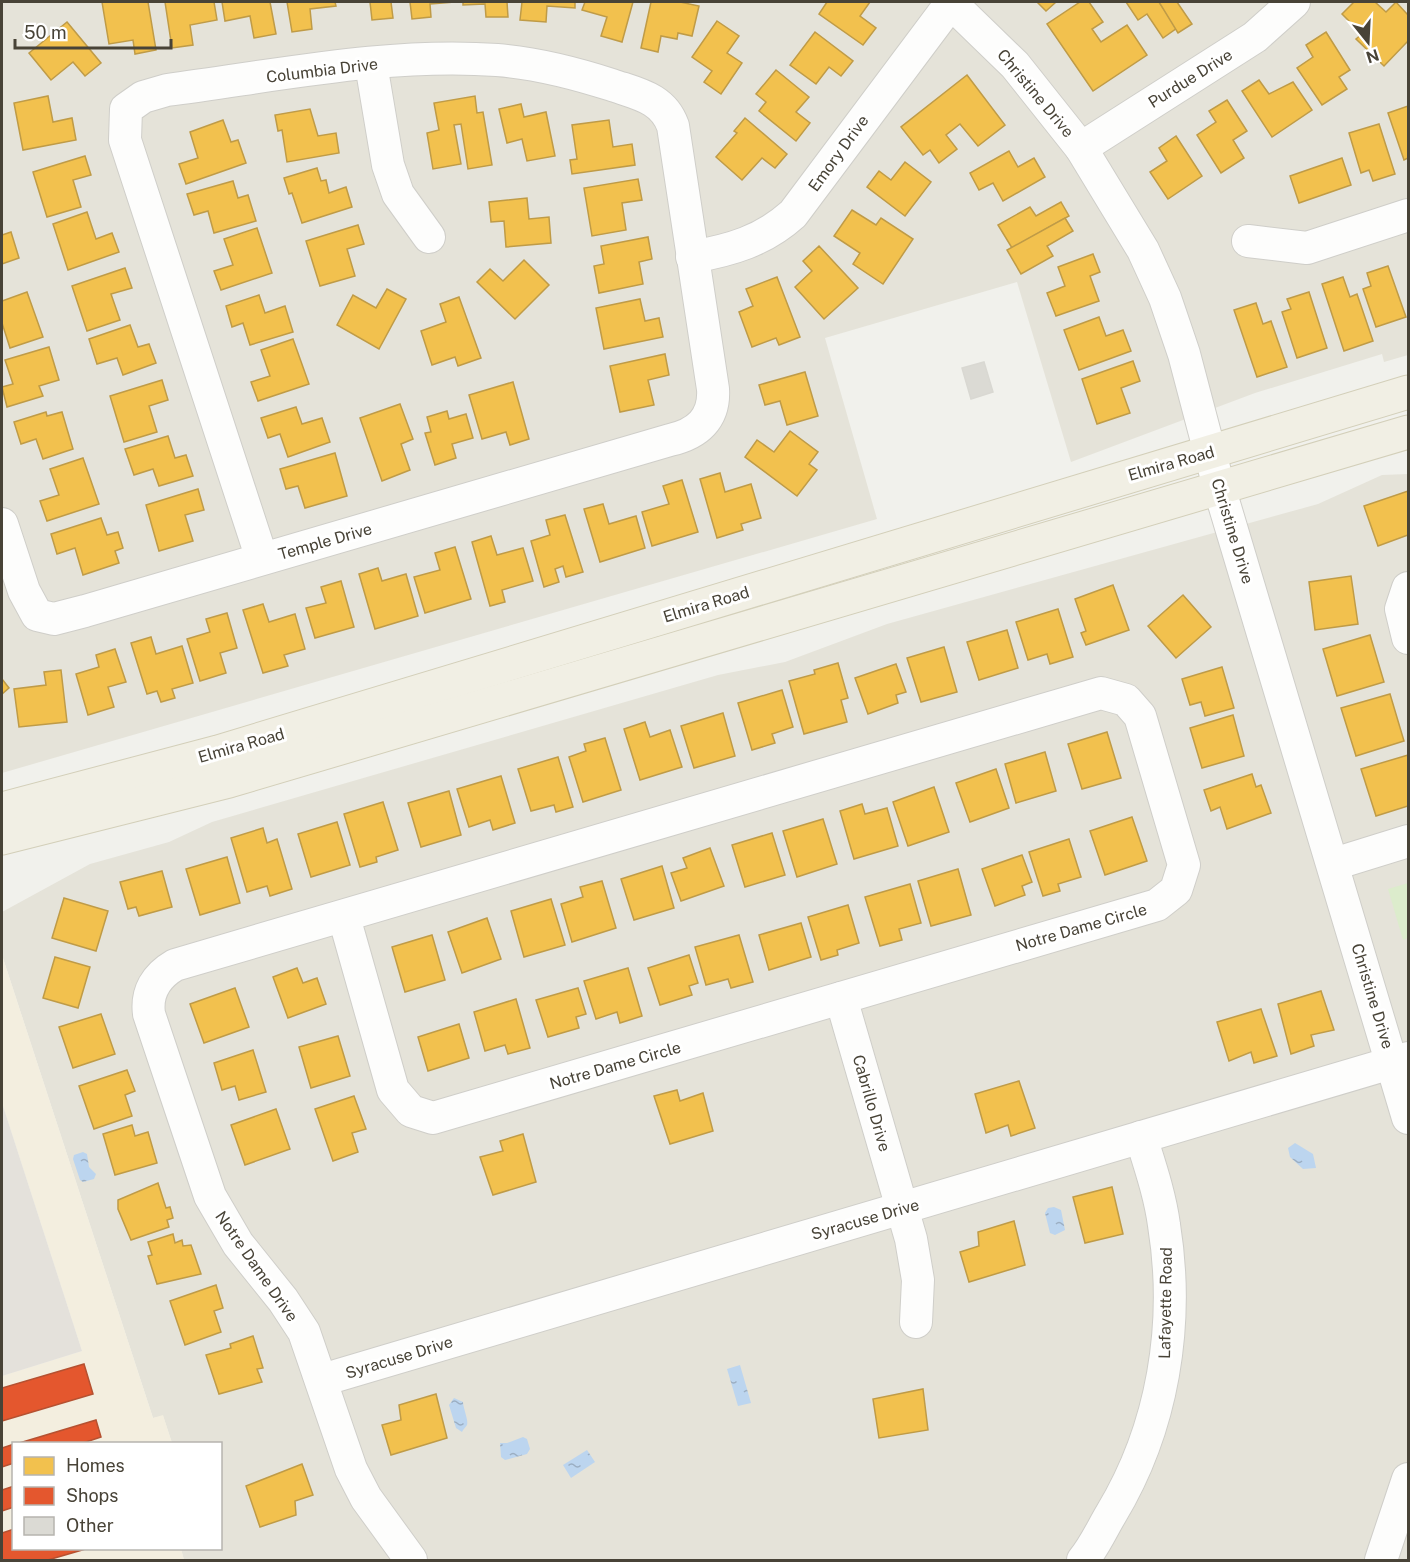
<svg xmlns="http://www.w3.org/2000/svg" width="1410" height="1562" font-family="'Public Sans',sans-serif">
	<defs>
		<pattern id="water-ripples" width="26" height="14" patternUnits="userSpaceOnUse" patternTransform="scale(1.5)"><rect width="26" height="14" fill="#bcd5ef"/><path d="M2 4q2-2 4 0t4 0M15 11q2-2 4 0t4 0" fill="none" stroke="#9baec2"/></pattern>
	</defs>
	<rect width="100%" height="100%" fill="#f1f1ec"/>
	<g fill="#e5e3d9">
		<polygon points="2,2 1408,2 1408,355 1384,362 1382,354 1255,393 1071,462 1017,282 825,338 877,519 2,773"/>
		<polygon points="1408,474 1408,1560 184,1560 181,1549 220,1548 220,1444 172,1443 163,1416 153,1418 2,955 2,912 90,864 169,842 212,822 718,675 785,662 887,624 1318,504 1382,475"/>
	</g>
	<polygon fill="#f3eedf" points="2,955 153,1418 163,1415 172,1443 14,1444 14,1548 181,1549 184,1560 2,1560 2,1376 82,1351 2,1103"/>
	<polygon fill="#e4e1db" points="2,1103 82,1351 2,1376"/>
	<polygon fill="#dceccc" points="1408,883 1408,938 1403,940 1388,889"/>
	<g fill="url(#water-ripples)">
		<polygon points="1295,1143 1313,1154 1316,1168 1303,1169 1290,1157 1288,1148"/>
		<polygon points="83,1152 87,1154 89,1167 96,1174 94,1179 83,1182 80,1180 73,1159 74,1155"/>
		<polygon points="1054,1207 1061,1210 1065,1230 1055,1235 1050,1233 1045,1213 1048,1208"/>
		<polygon points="740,1365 751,1403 738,1406 727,1369"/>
		<path d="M454,1398L463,1402C463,1407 469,1422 467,1425C466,1427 463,1429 462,1432L456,1428L449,1405Z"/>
		<polygon points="523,1437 527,1439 530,1449 527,1454 505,1460 501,1457 500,1443 507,1443"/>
		<polygon points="587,1450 595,1462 571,1478 563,1465"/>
	</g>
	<g fill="#f2c14e" stroke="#bf9b47" stroke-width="1.5">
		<polygon points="102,2 148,2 156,50 135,54 133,40 109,44"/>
		<polygon points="165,2 214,2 217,20 190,25 193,45 172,48"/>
		<polygon points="222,2 270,2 276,34 254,38 250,16 225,21"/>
		<polygon points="287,2 335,2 336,6 310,9 312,29 292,32"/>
		<polygon points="370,2 391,2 393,18 372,20"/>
		<polygon points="410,2 455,2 430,4 431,17 412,19"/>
		<polygon points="463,2 507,2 508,17 486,17 485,4 463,5"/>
		<polygon points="522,2 575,2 575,8 547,6 546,22 520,20"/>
		<polygon points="585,2 633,2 622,42 601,36 607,17 582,10"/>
		<polygon points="651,2 680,2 699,6 692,36 678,33 677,39 661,36 658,52 641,48"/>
		<polygon points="827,2 870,2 860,16 876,28 863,45 819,14"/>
		<polygon points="1037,2 1056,2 1046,11"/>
		<polygon points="1080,2 1089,2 1103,22 1092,29 1101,42 1127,25 1147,55 1093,91 1047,24"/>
		<polygon points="1126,2 1159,2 1177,28 1163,38 1147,14 1138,20"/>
		<polygon points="1159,2 1177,2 1192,24 1178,33"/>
		<polygon points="1354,2 1375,2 1386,12 1396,2 1408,15 1408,41 1384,66 1356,39 1362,34 1342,14"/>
		<polygon points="717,21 739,36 727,53 742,63 721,94 704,82 712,71 692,57"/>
		<polygon points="67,22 101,63 85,76 73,62 51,80 29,53"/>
		<polygon points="815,32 853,61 841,76 829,67 816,84 790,65"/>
		<polygon points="1326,32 1350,70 1339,77 1347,89 1322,105 1297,68 1313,57 1306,45"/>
		<polygon points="776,70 809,97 796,112 810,123 796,141 759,111 766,102 756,94"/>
		<polygon points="967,75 1005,125 978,146 960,124 946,135 957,149 939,163 930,150 923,155 901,127"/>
		<polygon points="1259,80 1269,94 1293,82 1312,110 1272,137 1242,91"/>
		<polygon points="48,96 53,122 72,118 76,140 23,150 14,103"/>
		<polygon points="475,96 477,113 483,112 492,165 468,169 461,124 454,125 461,164 433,169 427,133 439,130 434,103"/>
		<polygon points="1227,100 1247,131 1233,140 1244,158 1221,173 1197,135 1216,122 1209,111"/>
		<polygon points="521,104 524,117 546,112 555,156 527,161 522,139 507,143 499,109"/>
		<polygon points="1408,106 1408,158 1404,160 1388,113"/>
		<polygon points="310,109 318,136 336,133 339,153 287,162 282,130 278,131 275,115"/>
		<polygon points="745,118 787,154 775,168 762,158 742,180 716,157 737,133 734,131"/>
		<polygon points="223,120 231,142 238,140 246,163 186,184 179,164 198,158 190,132"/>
		<polygon points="609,120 613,147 632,144 635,165 572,174 570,160 577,159 572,125"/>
		<polygon points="1379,124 1395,174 1373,181 1369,170 1361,173 1349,133"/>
		<polygon points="1176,136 1202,176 1168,199 1150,172 1167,161 1159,148"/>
		<polygon points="1009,151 1018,167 1034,158 1045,177 1003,201 993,183 979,190 970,173"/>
		<polygon points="85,156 91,175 73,180 81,207 47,217 33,172"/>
		<polygon points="1342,158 1351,185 1299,203 1290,176"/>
		<polygon points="905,162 931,182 905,216 867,187 879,171 891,180"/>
		<polygon points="317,168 321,181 326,180 329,193 346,187 352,207 302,223 292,193 289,194 284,178"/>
		<polygon points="638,179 642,200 622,203 626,230 592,236 584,188"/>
		<polygon points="233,181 238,198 248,195 256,221 214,233 208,211 194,215 187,194"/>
		<polygon points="527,198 529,219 549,217 551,243 506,247 504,221 491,222 489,202"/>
		<polygon points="1061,202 1069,216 1012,248 998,225 1030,207 1036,216"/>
		<polygon points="852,210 876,225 881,218 913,239 883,284 853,264 860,253 834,236"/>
		<polygon points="87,212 96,239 112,233 119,252 68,270 53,224"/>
		<polygon points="1065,218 1073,231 1047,246 1053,256 1021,274 1007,250"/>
		<polygon points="358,225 364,244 347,249 355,276 320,286 306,241"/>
		<polygon points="257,228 272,273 221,290 214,271 233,265 224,239"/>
		<polygon points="11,232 19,258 2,264 2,235"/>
		<polygon points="648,237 652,259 639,262 643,284 599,293 594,266 604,264 601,246"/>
		<polygon points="819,246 858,288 824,319 795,287 812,271 803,261"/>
		<polygon points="1093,254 1100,272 1090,276 1099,301 1056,316 1047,293 1065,286 1058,267"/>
		<polygon points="524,260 549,285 515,319 477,282 490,269 503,281"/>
		<polygon points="1388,266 1406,317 1376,327 1363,289 1371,286 1367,273"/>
		<polygon points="125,268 132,288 111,294 120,320 87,331 72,286"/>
		<polygon points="777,277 800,337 779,345 776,338 752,347 739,312 753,306 746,289"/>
		<polygon points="1343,277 1350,297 1357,294 1373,341 1344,351 1322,284"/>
		<polygon points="387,289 406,299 379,349 337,325 353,295 376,308"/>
		<polygon points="27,292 43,337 10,348 2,323 2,301"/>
		<polygon points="1309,292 1327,348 1297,358 1282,312 1291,309 1287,299"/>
		<polygon points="259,295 265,313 285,306 293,332 250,345 243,323 232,327 226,306"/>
		<polygon points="459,297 481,358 458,366 455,357 432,365 421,331 446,322 440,304"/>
		<polygon points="640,299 645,321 659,318 663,337 604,349 596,308"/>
		<polygon points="1256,303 1263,324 1271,321 1287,367 1257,377 1234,310"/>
		<polygon points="1099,317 1106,336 1123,330 1131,351 1079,370 1064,330"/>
		<polygon points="130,325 138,347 149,344 156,363 123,375 117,358 97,364 89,339"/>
		<polygon points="293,339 309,384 258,401 251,382 270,376 261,350"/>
		<polygon points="49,347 59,380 39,386 43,396 7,407 2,387 13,384 5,360"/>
		<polygon points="665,354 669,375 648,380 654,405 620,412 610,366"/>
		<polygon points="1133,361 1140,381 1121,388 1130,413 1097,424 1082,379"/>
		<polygon points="805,372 818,416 787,425 780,401 765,405 759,385"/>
		<polygon points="162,380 168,400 149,406 157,432 124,442 110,396"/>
		<polygon points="513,382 529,439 510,445 506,432 482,439 469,395"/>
		<polygon points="400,404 413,439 401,444 410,470 382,481 360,418"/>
		<polygon points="296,407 302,424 322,418 330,442 288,457 280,434 268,438 261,418"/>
		<polygon points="447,411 449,419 466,414 473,438 452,444 456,458 435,465 425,433 431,432 427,417"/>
		<polygon points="46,412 47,416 62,412 73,449 43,459 36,439 21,444 14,422"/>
		<polygon points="790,431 818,452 809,464 817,470 797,496 745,457 757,440 774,452"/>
		<polygon points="168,436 175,458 186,455 193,476 159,486 153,469 134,475 125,449"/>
		<polygon points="335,453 347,496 305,508 298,486 286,489 280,469"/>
		<polygon points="83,458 99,504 47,521 40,501 59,495 50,469"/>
		<polygon points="720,473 725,492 751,484 761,518 741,524 743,530 717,538 700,479"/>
		<polygon points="682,480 698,532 652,546 642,512 669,504 663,486"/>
		<polygon points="198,489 204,510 185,515 193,541 159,551 146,505"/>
		<polygon points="1408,491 1408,535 1378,546 1364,506"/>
		<polygon points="603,504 609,524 636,516 645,548 600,562 584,509"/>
		<polygon points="565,515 583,572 566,577 563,566 555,569 559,582 544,587 531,541 550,535 546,520"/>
		<polygon points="101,518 107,535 118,532 123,548 115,551 119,563 83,575 75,548 57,554 51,534"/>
		<polygon points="491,536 497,555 523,548 533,581 502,590 505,602 490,606 472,542"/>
		<polygon points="455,547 471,599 425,613 414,577 440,570 435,553"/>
		<polygon points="378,568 382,581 406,574 418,616 375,629 359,574"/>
		<polygon points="1351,576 1358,624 1315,630 1309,582"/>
		<polygon points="341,581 354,627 315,638 306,608 326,603 321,587"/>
		<polygon points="1113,585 1129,630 1086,645 1081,633 1086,631 1075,599"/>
		<polygon points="1183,595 1211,627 1176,658 1148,626"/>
		<polygon points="263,604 269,622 295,614 305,649 284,655 288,666 263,673 243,610"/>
		<polygon points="1058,609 1073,657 1050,664 1047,654 1028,660 1016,622"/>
		<polygon points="227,613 237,648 220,653 226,673 200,681 187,639 210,632 206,619"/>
		<polygon points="1007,630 1018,668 979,680 967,642"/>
		<polygon points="1370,635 1384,682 1337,696 1323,649"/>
		<polygon points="151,637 156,654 182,646 193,683 172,689 175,698 161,702 157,691 147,694 131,643"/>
		<polygon points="944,647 957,692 921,702 907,658"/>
		<polygon points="115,649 126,682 108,687 114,707 88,715 76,674 99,667 96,655"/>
		<polygon points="838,663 848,698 841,700 847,722 804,734 789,681 815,674 814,670"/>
		<polygon points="896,664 906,692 896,695 898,703 868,714 855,678"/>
		<polygon points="1222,667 1234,708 1205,716 1201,702 1190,705 1182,679"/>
		<polygon points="61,670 67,722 19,727 14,689 46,685 44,672"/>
		<polygon points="2,679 9,688 2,694"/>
		<polygon points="782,690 793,727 772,734 775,743 752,750 738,703"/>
		<polygon points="1390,694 1404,741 1356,756 1341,708"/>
		<polygon points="723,713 735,756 694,768 681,726"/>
		<polygon points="1233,715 1244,756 1202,768 1190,728"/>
		<polygon points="645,722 650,737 670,730 682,767 640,780 624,729"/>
		<polygon points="1107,732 1121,778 1082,789 1068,744"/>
		<polygon points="605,738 621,790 583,802 569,757 586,751 584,744"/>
		<polygon points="1045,752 1056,791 1016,803 1005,764"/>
		<polygon points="1408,755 1408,806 1376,816 1361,769"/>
		<polygon points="558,757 573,807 556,812 554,805 531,811 518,769"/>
		<polygon points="996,769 1009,808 970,822 956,783"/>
		<polygon points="1252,774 1256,787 1261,785 1271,813 1227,829 1220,807 1211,811 1204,790"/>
		<polygon points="501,776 515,823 493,830 490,820 469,827 457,789"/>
		<polygon points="934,787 949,832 908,846 893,802"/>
		<polygon points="449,791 461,835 421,847 408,803"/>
		<polygon points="383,802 398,850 376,857 377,862 360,867 344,814"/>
		<polygon points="862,804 865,814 887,808 898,846 854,859 840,811"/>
		<polygon points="1132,817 1147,861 1105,875 1090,831"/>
		<polygon points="823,819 837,864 797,877 783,831"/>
		<polygon points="337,822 350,865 311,877 298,834"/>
		<polygon points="263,828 267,843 277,839 292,889 270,896 267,886 247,892 231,838"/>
		<polygon points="772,833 785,875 745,887 732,845"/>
		<polygon points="1069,839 1081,877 1058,884 1060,891 1043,896 1029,852"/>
		<polygon points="710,848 724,886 681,901 671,873 687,868 683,858"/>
		<polygon points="1022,855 1032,882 1022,886 1025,895 995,906 982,869"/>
		<polygon points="227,857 240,903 200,915 186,869"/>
		<polygon points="662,866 674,908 634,920 621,879"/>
		<polygon points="958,869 971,915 931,926 918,881"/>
		<polygon points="162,871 172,907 139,916 136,907 128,909 120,882"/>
		<polygon points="602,881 616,928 572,942 561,904 583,897 580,887"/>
		<polygon points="910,884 921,923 899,929 902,940 880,946 865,897"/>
		<polygon points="64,898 108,911 96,951 52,938"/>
		<polygon points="551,899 565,945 524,957 511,911"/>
		<polygon points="848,905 859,943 837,950 838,955 821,960 808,917"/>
		<polygon points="487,918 501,959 462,973 448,932"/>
		<polygon points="801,923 811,957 769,970 759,935"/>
		<polygon points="432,935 445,980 405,992 392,947"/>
		<polygon points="739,935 753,982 731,988 728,979 706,985 695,947"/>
		<polygon points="689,955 698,983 689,986 692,995 660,1005 648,968"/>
		<polygon points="55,957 90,967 78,1008 43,998"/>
		<polygon points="297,968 303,983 317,978 326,1004 288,1018 273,977"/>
		<polygon points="628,968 642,1016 620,1023 617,1012 596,1019 584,981"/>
		<polygon points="235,988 249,1027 204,1043 190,1004"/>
		<polygon points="578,988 586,1014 576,1017 579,1028 548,1037 536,1000"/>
		<polygon points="1321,991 1334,1030 1311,1035 1314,1046 1291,1054 1278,1004"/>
		<polygon points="516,999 530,1048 508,1054 505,1045 485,1051 474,1012"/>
		<polygon points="1261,1009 1277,1056 1254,1063 1251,1052 1229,1061 1217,1022"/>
		<polygon points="101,1014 115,1054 73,1068 59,1027"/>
		<polygon points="459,1024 469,1058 428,1071 418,1037"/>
		<polygon points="338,1036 350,1076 311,1088 299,1047"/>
		<polygon points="253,1050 266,1092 239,1100 235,1086 222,1090 214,1063"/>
		<polygon points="127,1070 135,1091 125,1095 132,1116 94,1129 79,1086"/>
		<polygon points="1019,1081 1035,1128 1011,1136 1008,1125 986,1133 975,1094"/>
		<polygon points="677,1090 680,1101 703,1093 713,1131 670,1144 654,1096"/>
		<polygon points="354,1096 366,1129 352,1133 358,1152 333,1161 315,1109"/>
		<polygon points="276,1109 290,1149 245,1165 231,1125"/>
		<polygon points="132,1125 135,1136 148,1132 157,1163 115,1175 103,1134"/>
		<polygon points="523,1134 536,1182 493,1195 480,1157 503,1151 500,1141"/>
		<polygon points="158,1183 166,1208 170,1207 173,1218 167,1220 169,1227 131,1240 118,1209 118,1200"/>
		<polygon points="1112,1187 1123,1234 1085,1243 1073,1197"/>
		<polygon points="1014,1221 1025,1265 969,1282 960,1252 979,1246 978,1232"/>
		<polygon points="173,1234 175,1243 182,1240 183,1246 191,1245 201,1274 157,1284 148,1256 152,1255 148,1242"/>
		<polygon points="216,1285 223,1308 214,1311 221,1332 185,1345 170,1301"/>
		<polygon points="253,1336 263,1368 257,1369 262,1382 219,1394 206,1355 231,1348 230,1344"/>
		<polygon points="923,1389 928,1430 879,1438 873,1399"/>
		<polygon points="436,1394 447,1438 391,1455 382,1425 401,1420 399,1405"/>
		<polygon points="302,1464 313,1495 295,1501 296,1515 260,1527 246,1486"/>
	</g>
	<g fill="#e4572e" stroke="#b55131" stroke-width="1.5">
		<polygon points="84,1364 93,1394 2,1421 2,1388"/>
		<polygon points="96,1420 101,1437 80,1444 16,1444"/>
		<polygon points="14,1444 14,1463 2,1467 2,1448"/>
		<polygon points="14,1486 14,1507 2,1511 2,1490"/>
		<polygon points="14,1529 14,1548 89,1548 48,1560 2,1560 2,1533"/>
	</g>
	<polygon fill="#dbdad4" stroke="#d9d8d2" stroke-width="1.5" points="984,362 993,392 971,399 962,368"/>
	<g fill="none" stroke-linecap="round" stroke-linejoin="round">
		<g stroke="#cfcec9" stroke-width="34">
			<g id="minor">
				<polyline points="950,2 1015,65 1081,148 1143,250 1165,298 1184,354 1219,487 1408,1118"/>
				<polyline points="371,64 388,165 398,194 429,237"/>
				<polyline points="1081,148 1255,37 1294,2"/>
				<polyline points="1248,241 1307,248 1408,215"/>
				<path d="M692,257C731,250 763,241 793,214L951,3"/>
				<path d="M2,524L24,591L37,615L54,619L85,611L670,440C697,434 715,419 713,389L673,126C663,98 638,94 612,85C575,73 536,63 497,60C388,52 275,76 167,90L143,97L126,109L125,140L262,559"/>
				<polyline points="1408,588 1401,609 1408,638"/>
				<polyline points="1334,864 1408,841"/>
				<path d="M344,917L393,1090L411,1111L433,1118L1157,905L1176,890L1184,865L1140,716L1126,700L1101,693L175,965C156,976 146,992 149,1014L210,1196L238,1244L283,1300L304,1332L351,1469L366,1498L411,1560"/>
				<polyline points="841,998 911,1239 918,1280 916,1322"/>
				<polyline points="322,1380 1408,1058"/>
				<path d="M1083,1560C1094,1547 1102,1529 1111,1514C1163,1428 1180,1324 1164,1225C1160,1195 1150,1166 1141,1137"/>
				<polyline points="1381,1560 1408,1479"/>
			</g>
		</g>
		<g stroke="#d3cfb9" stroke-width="35">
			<g id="major">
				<polyline points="2,809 218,752 1408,392"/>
				<polyline points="2,838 229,781 1408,432"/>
			</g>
		</g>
		<use href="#minor" stroke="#fdfdfc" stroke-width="32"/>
		<use href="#major" stroke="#f1efe4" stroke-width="33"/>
	</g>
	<g text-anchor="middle" stroke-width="6" stroke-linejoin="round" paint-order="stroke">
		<g font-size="16" fill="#484337" stroke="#fff">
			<text transform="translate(322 70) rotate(-7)" y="6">Columbia Drive</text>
			<text transform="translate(1190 78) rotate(-32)" y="6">Purdue Drive</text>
			<text transform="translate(1036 93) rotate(50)" y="6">Christine Drive</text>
			<text transform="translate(838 153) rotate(-54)" y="6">Emory Drive</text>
			<text transform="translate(1171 463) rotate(-16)" y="6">Elmira Road</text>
			<text transform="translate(1233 531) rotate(73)" y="6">Christine Drive</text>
			<text transform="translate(325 541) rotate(-16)" y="6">Temple Drive</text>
			<text transform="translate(706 604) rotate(-17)" y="6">Elmira Road</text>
			<text transform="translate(241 745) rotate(-16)" y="6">Elmira Road</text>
			<text transform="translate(1081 927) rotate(-16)" y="6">Notre Dame Circle</text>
			<text transform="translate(1373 996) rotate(73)" y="6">Christine Drive</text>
			<text transform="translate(615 1065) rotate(-16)" y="6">Notre Dame Circle</text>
			<text transform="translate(872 1103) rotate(74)" y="6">Cabrillo Drive</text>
			<text transform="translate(865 1219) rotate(-16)" y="6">Syracuse Drive</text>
			<text transform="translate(257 1266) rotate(55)" y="6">Notre Dame Drive</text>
			<text transform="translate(1165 1303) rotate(-89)" y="6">Lafayette Road</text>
			<text transform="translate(399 1357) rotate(-17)" y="6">Syracuse Drive</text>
		</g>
	</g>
	<rect width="1410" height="1562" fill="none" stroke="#484337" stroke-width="6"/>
	<rect x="12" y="1442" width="210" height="108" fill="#ffffff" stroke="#b6b4af" stroke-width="1.5"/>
	<rect x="24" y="1457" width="30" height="18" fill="#f2c14e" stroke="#b6b4af" stroke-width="1.5"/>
	<text x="66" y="1472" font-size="18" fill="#484337">Homes</text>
	<rect x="24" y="1487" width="30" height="18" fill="#e4572e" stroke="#b6b4af" stroke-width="1.5"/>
	<text x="66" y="1502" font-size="18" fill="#484337">Shops</text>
	<rect x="24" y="1517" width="30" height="18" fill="#dbdad4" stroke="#b6b4af" stroke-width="1.5"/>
	<text x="66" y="1532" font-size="18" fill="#484337">Other</text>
	<g transform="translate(1368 42) rotate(162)" stroke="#ffffff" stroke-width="4.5" paint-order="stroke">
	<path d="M0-4.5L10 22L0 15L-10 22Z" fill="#484337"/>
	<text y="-9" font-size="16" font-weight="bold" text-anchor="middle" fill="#484337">N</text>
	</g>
	<path d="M15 39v9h156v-9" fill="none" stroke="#484337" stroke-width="3"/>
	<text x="24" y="39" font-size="18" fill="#484337" stroke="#ffffff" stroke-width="4.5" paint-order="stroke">50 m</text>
</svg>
